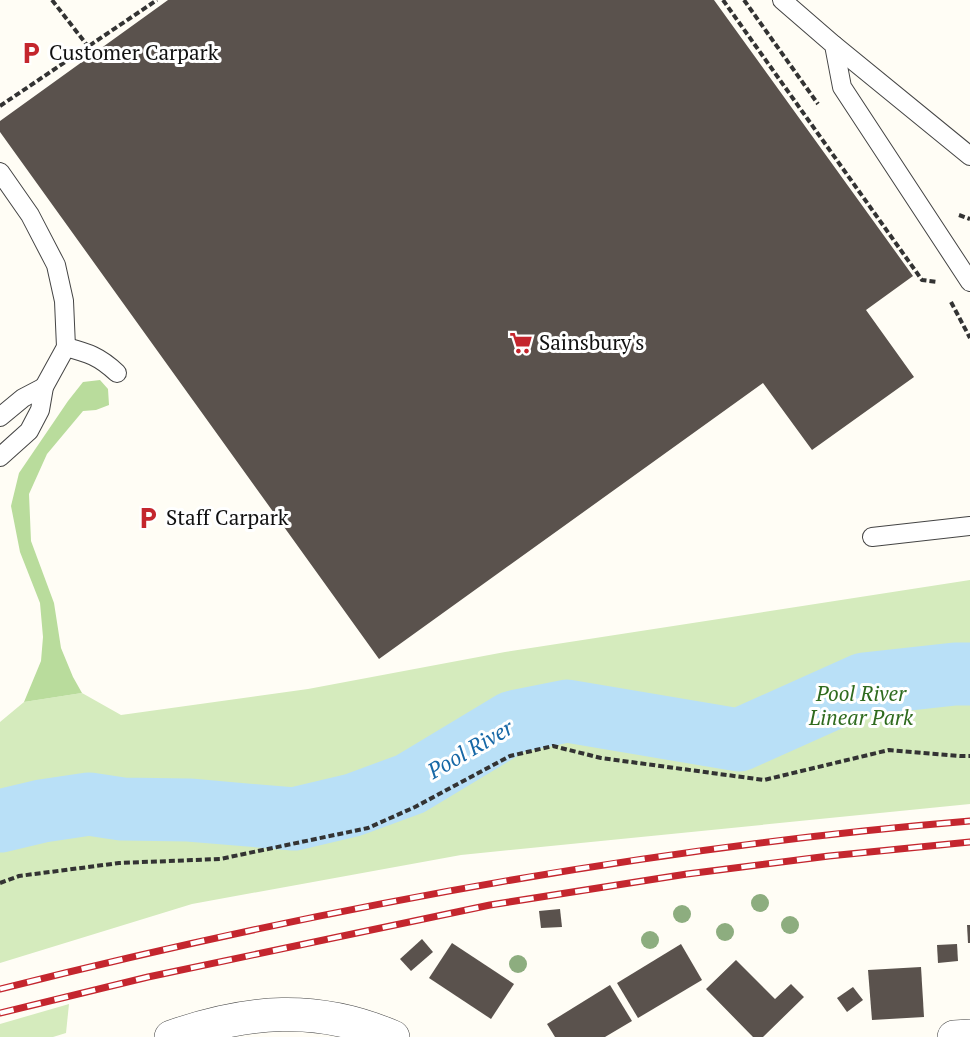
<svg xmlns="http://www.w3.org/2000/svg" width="970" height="1037" font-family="'PT Serif',serif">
	<rect width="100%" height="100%" fill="#fffdf5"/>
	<g fill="#d5ebbd">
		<polygon points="970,580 970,804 461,855 192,904 0,963 0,722 24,702 82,693 121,715 308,689 505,652"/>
		<polygon points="69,1004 66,1033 53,1037 0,1037 0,1024"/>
	</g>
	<polygon fill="#b9dc9c" points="100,380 108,389 109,405 96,410 83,411 47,454 29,494 31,541 54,603 61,648 73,677 82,693 24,702 41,661 43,637 40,603 20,552 11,506 19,473 68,401 83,382"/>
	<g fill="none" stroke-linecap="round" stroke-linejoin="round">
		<polyline stroke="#b9e0f7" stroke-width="63" points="0,821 42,811 89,804 122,809 189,810 294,819 353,805 410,784 513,722 567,711 739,740 864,684 955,674 970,674"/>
	</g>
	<g fill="#5a524d">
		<polygon points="168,0 714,0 913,276 866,310 914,377 812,450 763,383 379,659 0,132 0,121"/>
		<polygon points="560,909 562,927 541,928 539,911"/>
		<polygon points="967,925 970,925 970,943 968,943"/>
		<polygon points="422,939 433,952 411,971 400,959"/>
		<polygon points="452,943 514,984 491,1019 429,978"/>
		<polygon points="681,944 702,980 638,1018 617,983"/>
		<polygon points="957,944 958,961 938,963 937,945"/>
		<polygon points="736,960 775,999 791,984 804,997 763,1037 753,1037 706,989"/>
		<polygon points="921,967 924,1017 872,1020 868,970"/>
		<polygon points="610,985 632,1021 605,1037 555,1037 547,1024"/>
		<polygon points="853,987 863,1000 847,1012 837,998"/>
	</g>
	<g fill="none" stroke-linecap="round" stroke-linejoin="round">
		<g stroke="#444" stroke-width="20">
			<g id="lane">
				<polyline points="782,0 834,45 842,87 970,282"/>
				<polyline points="834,45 970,156"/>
				<polyline points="0,172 30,215 56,265 64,301 66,347 44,387 40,410 29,431 0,457"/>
				<path d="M66,347C88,353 99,356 117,373"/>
				<polyline points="0,417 23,398 44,387"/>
				<polyline points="872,537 970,526"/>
			</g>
		</g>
		<g stroke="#444" stroke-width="34">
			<g id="street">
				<path d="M171,1037C247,1010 317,1004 393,1037"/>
				<polyline points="954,1037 970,1036"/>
			</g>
		</g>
		<g stroke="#333" stroke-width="4" stroke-dasharray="6 3" stroke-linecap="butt">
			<polyline points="52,0 94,54"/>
			<polyline points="723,0 922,280 938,282"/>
			<polyline points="744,0 818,104"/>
			<polyline points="0,106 157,0"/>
			<polyline points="959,215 970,219"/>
			<polyline points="951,302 970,338"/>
			<polyline points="0,883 19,876 119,863 220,859 368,828 415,807 510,756 553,746 601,758 764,780 889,750 960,756 970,756"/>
		</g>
		<use href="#lane" stroke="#fff" stroke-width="18"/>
		<use href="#street" stroke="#fff" stroke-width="33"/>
		<g stroke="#c4262e" stroke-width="7">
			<g id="rail">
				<path d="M0,989C318,909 643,848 970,821"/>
				<polyline points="0,1013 148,977 490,905 687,874 829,856 970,842"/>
			</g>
		</g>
		<use href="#rail" stroke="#fff" stroke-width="4.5" stroke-dasharray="14" stroke-linecap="butt"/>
	</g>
	<g fill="#8dad7f">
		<circle cx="760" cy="903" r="9"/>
		<circle cx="682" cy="914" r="9"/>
		<circle cx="790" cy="925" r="9"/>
		<circle cx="725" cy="932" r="9"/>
		<circle cx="650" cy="940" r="9"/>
		<circle cx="518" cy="964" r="9"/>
	</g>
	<defs>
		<g id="parking-bare" transform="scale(1.8)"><path d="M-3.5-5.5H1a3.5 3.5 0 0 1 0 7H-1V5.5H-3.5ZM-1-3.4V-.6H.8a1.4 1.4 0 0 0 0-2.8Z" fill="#c4262e" stroke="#fff" stroke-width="2.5" paint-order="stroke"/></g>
		<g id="supermarket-bare" transform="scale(1.8)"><path d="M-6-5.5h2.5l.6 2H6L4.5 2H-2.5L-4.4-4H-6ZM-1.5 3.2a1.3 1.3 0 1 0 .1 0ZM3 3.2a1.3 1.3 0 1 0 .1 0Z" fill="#c4262e" stroke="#fff" stroke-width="2.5" paint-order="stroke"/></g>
	</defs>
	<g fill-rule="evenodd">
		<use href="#parking-bare" x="31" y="53"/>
		<use href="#supermarket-bare" x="521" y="343"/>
		<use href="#parking-bare" x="148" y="518"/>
	</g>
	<g text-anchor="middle" stroke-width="6" stroke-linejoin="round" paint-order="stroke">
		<g font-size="21" fill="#111" stroke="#fff" text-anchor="start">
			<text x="49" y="60">Customer Carpark</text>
			<text x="539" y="350">Sainsbury's</text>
			<text x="166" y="525">Staff Carpark</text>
		</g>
		<g font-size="21" font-style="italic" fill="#2f6b1f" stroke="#fff">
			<text x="861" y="701">Pool River<tspan x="861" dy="24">Linear Park</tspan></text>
		</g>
		<g font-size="22" font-style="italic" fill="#1768a6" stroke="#fff">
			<text transform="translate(470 749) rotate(-30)" y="8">Pool River</text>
		</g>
	</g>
</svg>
